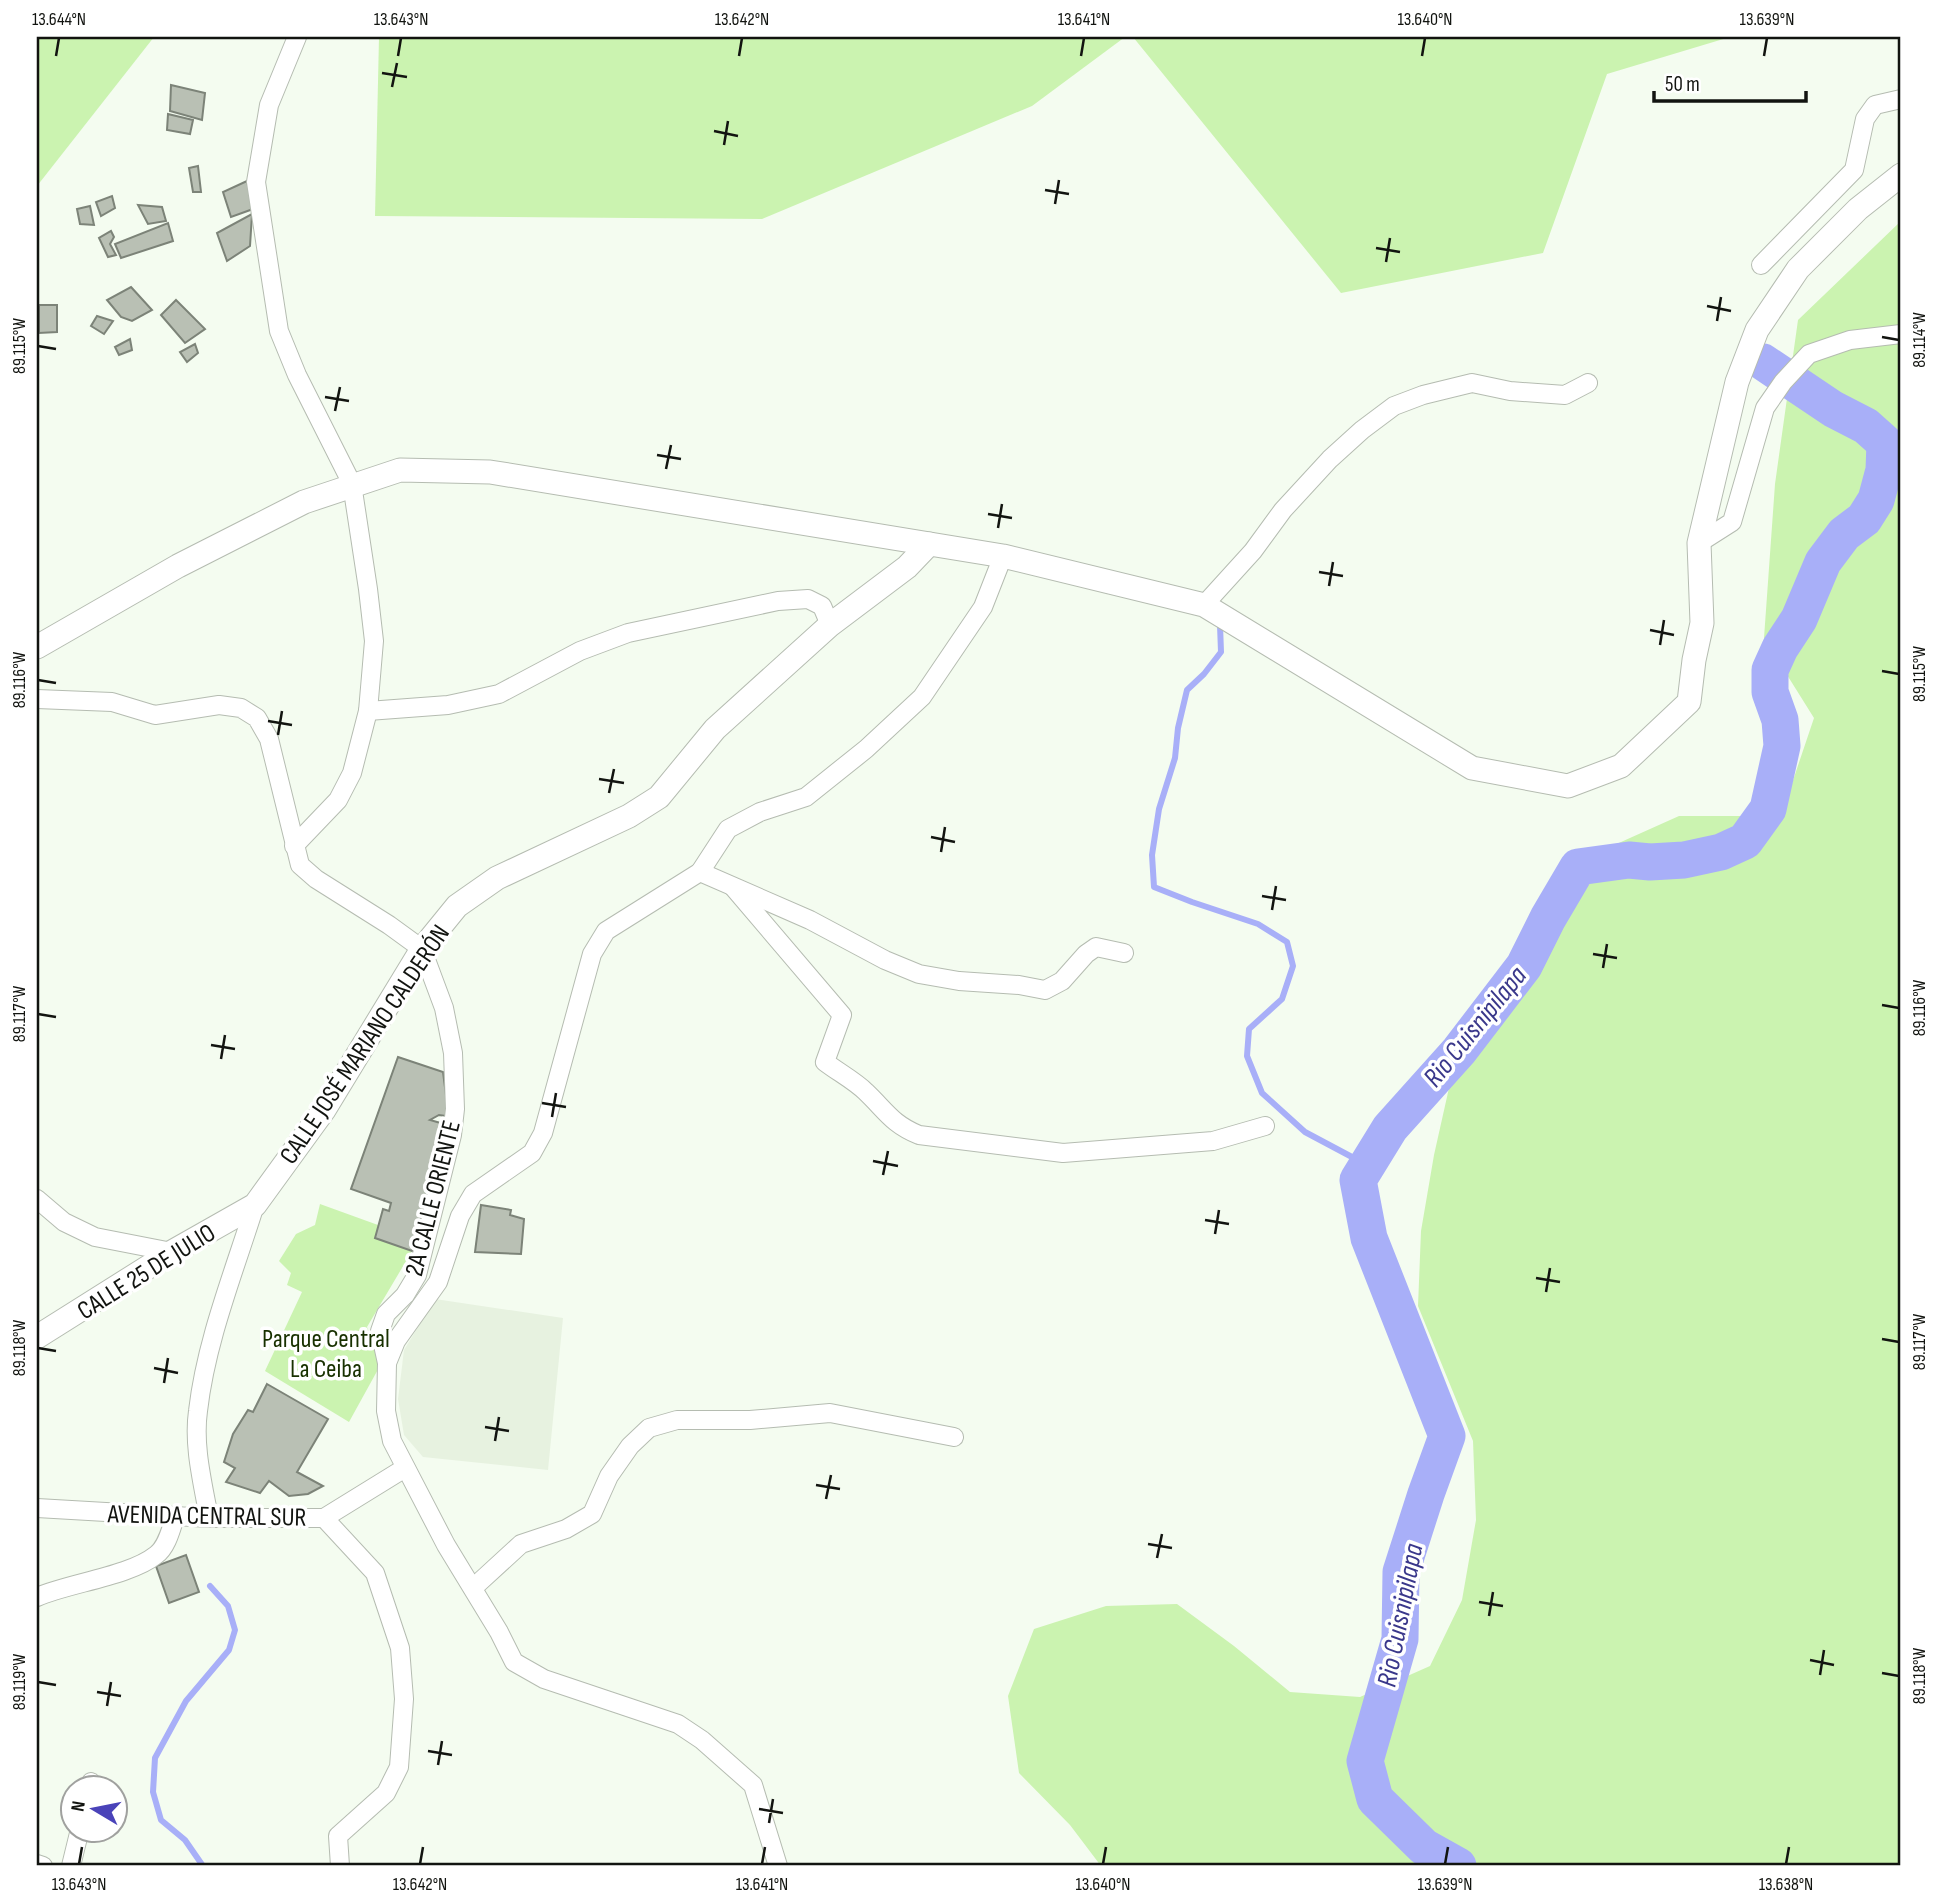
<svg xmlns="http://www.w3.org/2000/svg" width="1938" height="1903" font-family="'Sofia Sans Condensed',sans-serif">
	<rect width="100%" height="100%" fill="#f4fcf0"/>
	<polygon fill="#e7f2e0" points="435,1299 563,1318 548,1470 423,1457 404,1435 398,1399 404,1350"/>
	<g fill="#cbf3b0">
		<polygon points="37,37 154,37 37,186"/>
		<polygon points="379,37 1125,37 1032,106 762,219 375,216"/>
		<polygon points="1133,37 1730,37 1607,74 1543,253 1341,293"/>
		<polygon points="1901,221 1901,1866 1101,1866 1070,1825 1019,1773 1008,1696 1034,1629 1106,1606 1177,1604 1234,1646 1290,1692 1360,1697 1430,1666 1462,1600 1476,1520 1473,1441 1418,1306 1421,1231 1434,1155 1451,1079 1529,989 1592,855 1679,816 1781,816 1814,718 1764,638 1775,484 1798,320"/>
		<polygon points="320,1204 378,1225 375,1238 412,1251 367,1327 381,1364 349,1422 265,1371 302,1292 287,1285 291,1273 279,1261 296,1234 315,1225"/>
	</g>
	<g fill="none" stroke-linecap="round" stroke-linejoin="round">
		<g stroke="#a8aff8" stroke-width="6">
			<polyline points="1220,625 1221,652 1204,674 1187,690 1178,728 1175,758 1159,809 1152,855 1154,887 1192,902 1258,924 1287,942 1293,966 1282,999 1249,1029 1247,1056 1262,1093 1305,1132 1367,1165"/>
			<polyline points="203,1866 185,1840 161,1820 153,1792 155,1758 186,1701 229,1650 235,1630 228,1606 210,1586"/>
		</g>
		<polyline stroke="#a8aff8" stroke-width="37" points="1458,1866 1424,1847 1375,1799 1365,1761 1400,1639 1401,1572 1426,1494 1447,1436 1369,1238 1358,1180 1390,1128 1459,1051 1524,966 1548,918 1578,867 1629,860 1650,862 1684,860 1721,852 1745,841 1768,809 1782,746 1780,720 1770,692 1770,670 1780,648 1799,619 1823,562 1844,534 1864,519 1876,500 1884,470 1885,443 1866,426 1833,409 1763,362"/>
	</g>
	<g fill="#b9c0b4" stroke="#7c8378" stroke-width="2">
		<polygon points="171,85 205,93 202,120 170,111"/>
		<polygon points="168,114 193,120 190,134 167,130"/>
		<polygon points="198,166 201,192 193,192 189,168"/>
		<polygon points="247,181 253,209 231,217 223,192"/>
		<polygon points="112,196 115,208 101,216 96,202"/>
		<polygon points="138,205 162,207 166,221 148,224"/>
		<polygon points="90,206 94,225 80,224 77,209"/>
		<polygon points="252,214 250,246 227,261 217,233"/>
		<polygon points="168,223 173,241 121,258 115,244"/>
		<polygon points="111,231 114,237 110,244 116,255 108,257 99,238"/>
		<polygon points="131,287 152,310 132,321 121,317 107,300"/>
		<polygon points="176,300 205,329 185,343 161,315"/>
		<polygon points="39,305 57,305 57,332 39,333"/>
		<polygon points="97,316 113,321 104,334 91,326"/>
		<polygon points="130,339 132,350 119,355 115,347"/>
		<polygon points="195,344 198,353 187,362 180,352"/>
		<polygon points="398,1057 443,1072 446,1095 446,1116 439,1115 430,1120 444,1124 441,1137 444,1139 412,1251 375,1238 383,1209 389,1211 391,1203 351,1189"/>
		<polygon points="481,1205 511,1210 510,1215 524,1219 521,1254 475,1252"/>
		<polygon points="267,1384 328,1419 297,1472 323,1486 308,1494 289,1496 269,1481 260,1493 226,1482 235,1468 224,1462 233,1434 248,1410 253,1412"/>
		<polygon points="186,1555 199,1592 169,1603 156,1566"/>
	</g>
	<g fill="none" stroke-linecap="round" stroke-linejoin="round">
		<g stroke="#b5bcb1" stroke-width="20">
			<g id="minor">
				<polyline points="1761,265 1854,170 1865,119 1875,105 1901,99"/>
				<polyline points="1699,543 1732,522 1765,408 1783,382 1809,354 1850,340 1901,334"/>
				<polyline points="1204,605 1253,551 1283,510 1330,459 1362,430 1394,406 1423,395 1472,383 1510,391 1565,395 1588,383"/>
				<polyline points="37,699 112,702 155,715 219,705 241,708 257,718 269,739 300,865 316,879 389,925 422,949 444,1008 453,1053 455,1109 452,1135 417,1275 405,1295 386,1314 380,1331 387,1363 386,1411 392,1441 446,1545 499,1632 514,1662 544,1679 678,1724 702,1740 753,1785 778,1866"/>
				<polyline points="368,711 448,705 499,694 580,651 628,633 778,601 808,599 822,606 830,625"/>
				<polyline points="294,846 338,800 352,773 368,711 374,641 368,589 352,484 297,375 279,331 256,182 269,105 297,37"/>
				<polyline points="700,872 810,920 885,960 919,974 959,981 1019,985 1045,990 1062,981 1086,954 1096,947 1124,953"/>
				<path d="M733,887L842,1015L825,1062C838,1072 855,1081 866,1092C886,1111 892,1124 919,1135L1063,1153L1213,1141L1265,1126"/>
				<polyline points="37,1199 64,1222 95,1237 172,1252"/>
				<polyline points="387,1363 396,1341 438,1282 460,1216 473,1194 532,1153 543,1133 592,954 606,931 700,872 728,829 760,812 806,797 866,749 922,697 983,607 1003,556"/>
				<polyline points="37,1508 209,1518 324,1518 405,1468"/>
				<path d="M209,1518C203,1484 193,1446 198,1411C206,1341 234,1272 255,1205"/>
				<polyline points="324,1518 375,1573 400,1648 404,1699 399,1767 386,1793 338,1836 340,1866"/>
				<polyline points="473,1588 521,1544 566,1529 592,1514 609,1476 630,1446 649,1428 677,1420 750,1420 830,1413 954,1437"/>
				<path d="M37,1597C69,1583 130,1576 156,1555C167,1547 171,1529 175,1517"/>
				<polyline points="90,1787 91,1782"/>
				<polyline points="37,1864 43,1866"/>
				<polyline points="71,1866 80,1829"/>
			</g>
		</g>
		<g stroke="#b5bcb1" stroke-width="25">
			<g id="tertiary">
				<polyline points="37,647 178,566 304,502 400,470 490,472 1003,556 1204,605 1472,768 1568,786 1621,766 1689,702 1694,660 1702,623 1699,543 1737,382 1757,330 1798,269 1858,209 1901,175"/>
				<polyline points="37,1337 172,1252 255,1205 324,1110 422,949 457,906 497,878 629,816 659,797 715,729 830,625 907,567 929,544"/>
			</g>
		</g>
		<use href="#minor" stroke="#fff" stroke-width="18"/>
		<use href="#tertiary" stroke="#fff" stroke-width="23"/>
	</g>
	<path fill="none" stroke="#121410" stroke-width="2.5" d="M56,56L59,38M398,56L401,38M739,56L742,38M1081,56L1084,38M1422,56L1425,38M1764,56L1767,38M382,73L407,77M392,87L397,63M714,131L738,136M724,145L728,121M1045,190L1069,194M1055,204L1059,180M1376,248L1400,252M1386,262L1390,238M1707,306L1731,311M1717,321L1721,297M1882,337L1899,340M38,346L56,349M325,397L349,401M335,411L340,387M657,455L681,459M666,469L671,445M988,514L1012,518M998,528L1002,504M1319,572L1343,576M1329,586L1333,562M1650,630L1674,635M1660,645L1664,620M1882,671L1899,674M38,680L56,683M268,721L292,725M278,735L282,711M599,779L624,783M609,793L614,769M931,837L955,842M941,852L945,827M1262,896L1286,900M1272,910L1276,886M1593,954L1617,958M1603,968L1607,944M1882,1005L1899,1008M38,1014L56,1017M211,1045L235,1049M221,1059L225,1035M542,1103L566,1107M552,1117L556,1093M873,1161L898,1166M883,1175L888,1151M1205,1220L1229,1224M1215,1234L1219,1210M1536,1278L1560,1282M1546,1292L1550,1268M1882,1339L1899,1342M38,1348L56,1351M154,1368L178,1373M164,1383L168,1358M485,1427L509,1431M495,1441L499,1417M816,1485L840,1489M826,1499L831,1475M1148,1544L1172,1548M1157,1558L1162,1534M1479,1602L1503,1606M1489,1616L1493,1592M1810,1660L1834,1665M1882,1673L1899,1676M1820,1675L1824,1650M38,1682L56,1685M97,1692L121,1696M107,1706L111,1682M428,1751L452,1755M438,1765L442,1741M759,1809L783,1813M769,1823L773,1799M79,1864L82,1847M420,1864L423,1847M762,1864L765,1847M1103,1864L1106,1847M1445,1864L1448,1847M1786,1864L1789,1847"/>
	<g text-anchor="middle" stroke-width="7" stroke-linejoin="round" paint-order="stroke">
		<g font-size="26" fill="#121410" stroke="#fff">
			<text transform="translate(364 1044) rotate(-56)" y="9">CALLE JOSÉ MARIANO CALDERÓN</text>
			<text transform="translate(432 1198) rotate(-76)" y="9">2A CALLE ORIENTE</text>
			<text transform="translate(146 1271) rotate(-32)" y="9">CALLE 25 DE JULIO</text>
			<text transform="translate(207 1515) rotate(1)" y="9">AVENIDA CENTRAL SUR</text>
		</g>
		<g font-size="26" fill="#183100" stroke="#fff">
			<text x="326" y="1347">Parque Central<tspan x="326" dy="30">La Ceiba</tspan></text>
		</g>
		<g font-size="28" font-style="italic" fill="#3a388b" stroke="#fff">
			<text transform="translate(1474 1026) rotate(-51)" y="10">Rio Cuisnipilapa</text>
			<text transform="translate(1399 1615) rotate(-79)" y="10">Rio Cuisnipilapa</text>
		</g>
	</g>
	<rect width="1938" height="1903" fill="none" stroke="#ffffff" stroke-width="77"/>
	<g transform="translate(94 1809) rotate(280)"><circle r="33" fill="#ffffff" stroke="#a0a19f" stroke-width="2"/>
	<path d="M0-5L12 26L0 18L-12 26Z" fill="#4a43b9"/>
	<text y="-10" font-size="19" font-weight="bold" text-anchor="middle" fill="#121410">N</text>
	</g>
	<path d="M1654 91v10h152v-10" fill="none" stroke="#121410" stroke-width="3.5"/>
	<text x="1665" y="91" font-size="21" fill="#121410" stroke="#ffffff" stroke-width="5" paint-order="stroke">50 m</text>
	<rect x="38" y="38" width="1861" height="1826" fill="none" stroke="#121410" stroke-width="2.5"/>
	<g font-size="18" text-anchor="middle" fill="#121410">
		<text x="59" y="25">13.644°N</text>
		<text x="401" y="25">13.643°N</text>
		<text x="742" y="25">13.642°N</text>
		<text x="1084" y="25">13.641°N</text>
		<text x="1425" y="25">13.640°N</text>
		<text x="1767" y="25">13.639°N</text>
		<text transform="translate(1919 340) rotate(-90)" y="6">89.114°W</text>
		<text transform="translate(19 346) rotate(-90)" y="6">89.115°W</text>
		<text transform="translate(1919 674) rotate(-90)" y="6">89.115°W</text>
		<text transform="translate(19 680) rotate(-90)" y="6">89.116°W</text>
		<text transform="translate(1919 1008) rotate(-90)" y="6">89.116°W</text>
		<text transform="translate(19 1014) rotate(-90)" y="6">89.117°W</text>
		<text transform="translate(1919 1342) rotate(-90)" y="6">89.117°W</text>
		<text transform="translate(19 1348) rotate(-90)" y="6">89.118°W</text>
		<text transform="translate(1919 1676) rotate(-90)" y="6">89.118°W</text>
		<text transform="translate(19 1682) rotate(-90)" y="6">89.119°W</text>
		<text x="79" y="1890">13.643°N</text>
		<text x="420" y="1890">13.642°N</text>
		<text x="762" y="1890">13.641°N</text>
		<text x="1103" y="1890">13.640°N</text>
		<text x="1445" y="1890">13.639°N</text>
		<text x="1786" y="1890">13.638°N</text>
	</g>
</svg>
